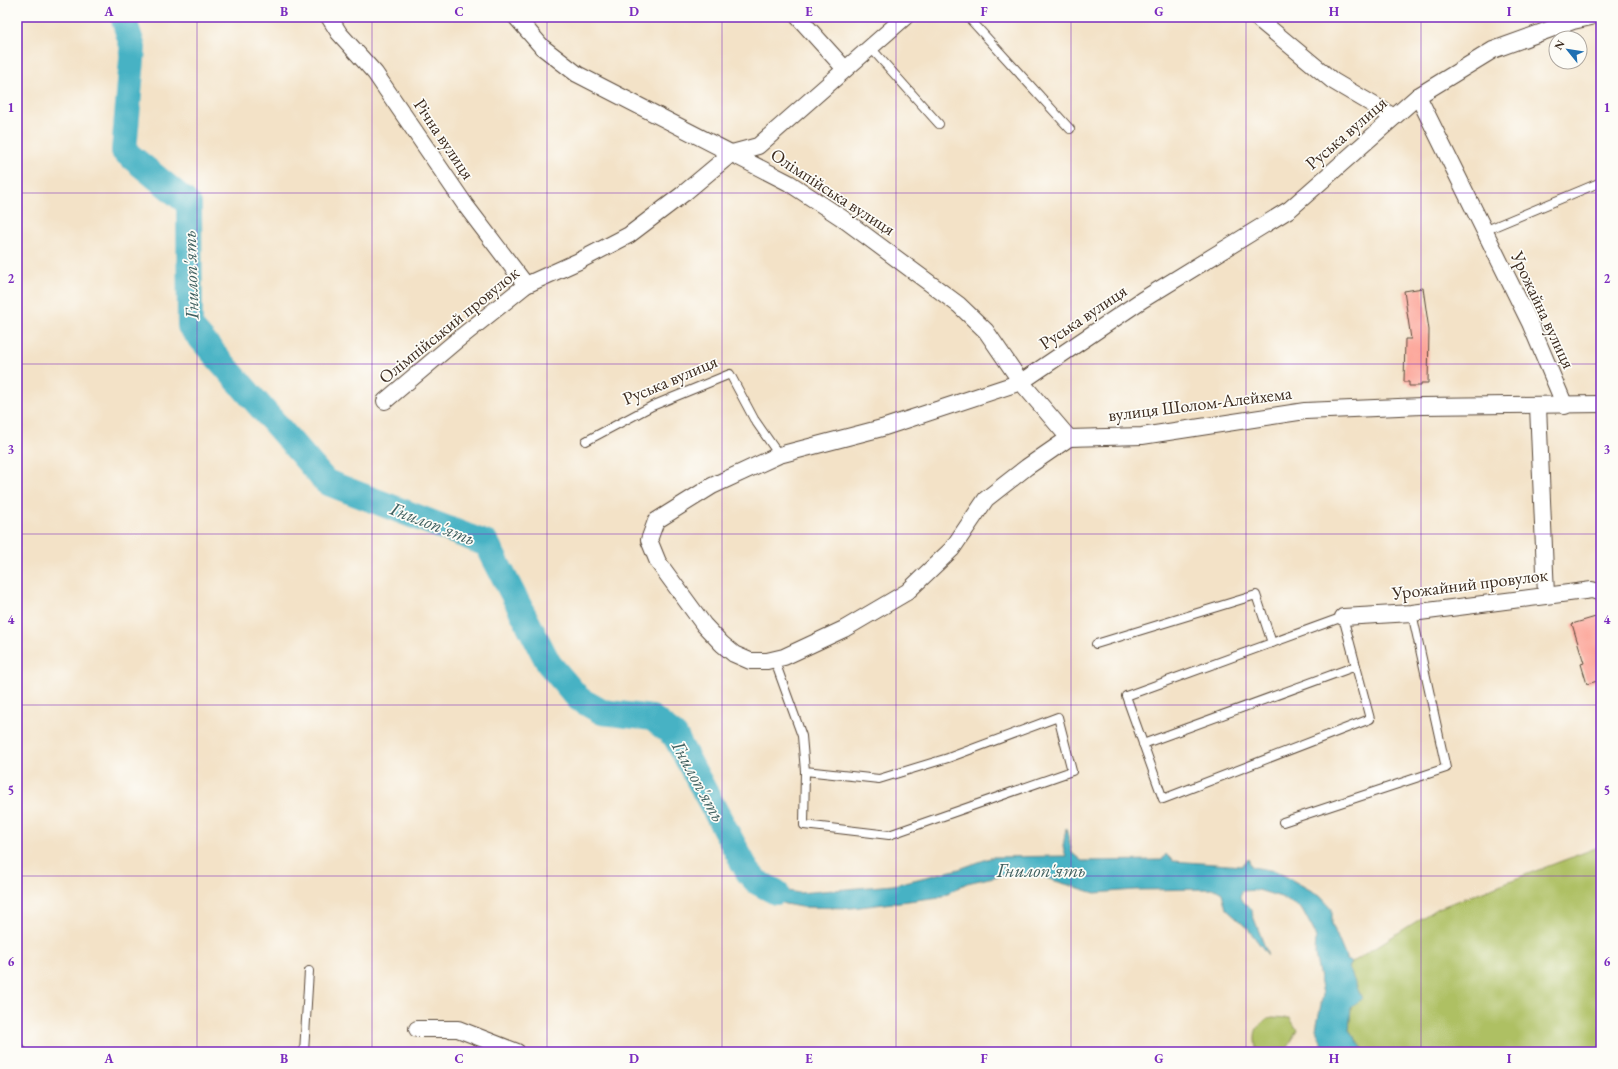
<svg xmlns="http://www.w3.org/2000/svg" width="1618" height="1069" font-family="'EB Garamond',serif">
	<rect width="100%" height="100%" fill="#fdfcf7"/>
	<filter id="ink" filterUnits="userSpaceOnUse"><feTurbulence type="fractalNoise" baseFrequency=".025" numOctaves="2"/><feDisplacementMap in="SourceGraphic" scale="8" xChannelSelector="R" yChannelSelector="G"/><feConvolveMatrix kernelMatrix="1 2 1 2 8 2 1 2 1" color-interpolation-filters="sRGB"/></filter>
	<filter id="wash" filterUnits="userSpaceOnUse"><feTurbulence type="fractalNoise" baseFrequency=".012" numOctaves="4" result="noise"/><feDisplacementMap in="SourceGraphic" scale="16" xChannelSelector="R" yChannelSelector="G"/><feGaussianBlur stdDeviation="0.9" result="paint"/><feColorMatrix in="noise" values="0 0 0 0 0 0 0 0 0 0 0 0 0 0 0 0 0 1.4 0 .05"/><feComposite in="paint" operator="in"/></filter>
	<g filter="url(#wash)">
		<rect width="100%" height="100%" fill="#f3e2c7"/>
		<g fill="#aec063" stroke="#747540">
			<polygon points="1601,846 1601,1052 1369,1052 1363,1049 1349,1030 1351,1007 1349,968 1352,962 1436,909"/>
			<path d="M1272,1017L1290,1018L1297,1030L1289,1046L1283,1052H1262L1256,1048C1253,1030 1256,1025 1272,1017Z"/>
		</g>
		<polygon fill="#47b2c4" stroke="#416e71" points="1066,828 1072,853 1082,861 1162,860 1166,854 1173,861 1242,866 1248,859 1252,867 1276,871 1319,895 1332,909 1332,924 1347,960 1352,962 1349,968 1362,999 1351,1007 1349,1030 1363,1049 1369,1052 1325,1052 1316,1029 1323,994 1315,954 1316,935 1302,909 1281,897 1258,890 1241,891 1240,898 1250,908 1268,955 1248,929 1226,909 1222,893 1215,889 1135,890 1095,893 1039,876 1007,874 967,883 940,897 852,908 801,907 785,904 768,895 757,885 748,872 783,890 799,893 893,885 959,869 993,857 1066,856 1063,847"/>
		<g fill="none" stroke-linecap="round" stroke-linejoin="round">
			<polyline stroke="#47b2c4" stroke-width="26" points="123,17 133,48 124,151 189,204 190,326 326,482 487,544 549,664 579,699 602,712 652,718 675,736 748,872 757,882 776,892"/>
		</g>
		<g id="blocks">
			<g fill="#fca69a">
				<polygon points="1423,288 1429,330 1428,383 1421,383 1421,386 1409,386 1409,382 1404,382 1405,339 1411,339 1404,291"/>
				<polygon points="1599,616 1601,623 1601,680 1587,684 1581,664 1584,663 1572,624"/>
			</g>
		</g>
	</g>
	<g filter="url(#ink)">
		<use href="#blocks" fill-opacity="0" stroke="#574637" stroke-width="1"/>
		<g fill="none" stroke-linecap="round" stroke-linejoin="round">
			<g stroke="#574637" stroke-width="10">
				<g id="lane">
					<polyline points="968,17 1070,129"/>
					<polyline points="870,47 939,124"/>
					<polyline points="1484,231 1601,182"/>
					<polyline points="586,441 652,406 730,374 754,419 779,455"/>
					<polygon points="1343,617 1370,719 1163,799 1126,696"/>
					<polyline points="1096,644 1256,595 1272,643"/>
					<polyline points="774,659 802,736 805,771 879,779 948,758 1058,717 1072,771 889,835 804,825 805,771"/>
					<polyline points="1143,744 1356,666"/>
					<polyline points="1283,822 1446,768 1412,613"/>
					<polyline points="17,1045 23,1052"/>
					<polyline points="304,1052 309,971"/>
				</g>
			</g>
			<g stroke="#574637" stroke-width="18">
				<g id="street">
					<polyline points="329,17 339,33 375,73 466,206 526,285"/>
					<polyline points="516,17 542,47 577,74 789,183 842,218 959,305 986,331 1021,382 1069,438"/>
					<polyline points="798,17 845,69"/>
					<polyline points="1256,17 1333,81 1394,117"/>
					<polyline points="1591,17 1573,21 1493,50 1418,96 1290,209 1142,300 1021,382 882,428 779,455 712,486 656,521 649,540 658,562 704,625 722,644 734,654 750,661 767,661 784,657 844,629 907,592 952,549 986,499 1027,467 1069,438 1142,436 1305,411 1422,406 1601,404"/>
					<polyline points="1418,96 1530,323 1565,406"/>
					<polyline points="385,401 456,341 526,285 579,261 629,235 683,194 732,153 758,146 905,17"/>
					<polyline points="1538,406 1546,595"/>
					<polyline points="1343,617 1412,613 1592,590 1601,593"/>
					<polyline points="417,1029 458,1029 517,1052"/>
				</g>
			</g>
			<use href="#lane" stroke="#fff" stroke-width="8"/>
			<use href="#street" stroke="#fff" stroke-width="16"/>
		</g>
	</g>
	<path fill="none" stroke="#7b2cbf" stroke-width="1" stroke-opacity="0.55" d="M197,17V1052M372,17V1052M547,17V1052M722,17V1052M896,17V1052M1071,17V1052M1246,17V1052M1421,17V1052M17,193H1601M17,364H1601M17,534H1601M17,705H1601M17,876H1601"/>
	<g text-anchor="middle" stroke-width="3.5" stroke-linejoin="round" paint-order="stroke">
		<g font-size="18" fill="#3b2a1e" stroke="#fdfcf7">
			<text transform="translate(1346 133) rotate(-41)" y="6">Руська вулиця</text>
			<text transform="translate(444 139) rotate(56)" y="6">Річна вулиця</text>
			<text transform="translate(833 192) rotate(33)" y="6">Олімпійська вулиця</text>
			<text transform="translate(1543 310) rotate(65)" y="6">Урожайна вулиця</text>
			<text transform="translate(1083 317) rotate(-34)" y="6">Руська вулиця</text>
			<text transform="translate(449 325) rotate(-39)" y="6">Олімпійський провулок</text>
			<text transform="translate(670 380) rotate(-23)" y="6">Руська вулиця</text>
			<text transform="translate(1200 404) rotate(-7)" y="6">вулиця Шолом-Алейхема</text>
			<text transform="translate(1470 584) rotate(-7)" y="6">Урожайний провулок</text>
		</g>
		<g font-size="19" font-style="italic" fill="#406060" stroke="#fdfcf7">
			<text transform="translate(190 275) rotate(-92)" y="7">Гнилоп'ять</text>
			<text transform="translate(433 523) rotate(21)" y="7">Гнилоп'ять</text>
			<text transform="translate(699 781) rotate(61)" y="7">Гнилоп'ять</text>
			<text x="1041" y="877">Гнилоп'ять</text>
		</g>
	</g>
	<rect width="1618" height="1069" fill="none" stroke="#fdfcf7" stroke-width="44"/>
	<g transform="translate(1568 50) rotate(300)"><circle r="19" fill="#fdfcf7" stroke="#afa8a0"/>
	<path d="M0-3L7 15L0 10L-7 15Z" fill="#1f6fb2"/>
	<text y="-6" font-size="11" font-weight="bold" text-anchor="middle" fill="#3b2a1e">N</text>
	</g>
	<rect x="22" y="22" width="1574" height="1025" fill="none" stroke="#7b2cbf" stroke-width="1.5"/>
	<g font-size="13" text-anchor="middle" font-weight="bold" fill="#7b2cbf">
		<text x="109" y="16">A</text>
		<text x="284" y="16">B</text>
		<text x="459" y="16">C</text>
		<text x="634" y="16">D</text>
		<text x="809" y="16">E</text>
		<text x="984" y="16">F</text>
		<text x="1159" y="16">G</text>
		<text x="1334" y="16">H</text>
		<text x="1509" y="16">I</text>
		<text x="11" y="112">1</text>
		<text x="1607" y="112">1</text>
		<text x="11" y="283">2</text>
		<text x="1607" y="283">2</text>
		<text x="11" y="454">3</text>
		<text x="1607" y="454">3</text>
		<text x="11" y="624">4</text>
		<text x="1607" y="624">4</text>
		<text x="11" y="795">5</text>
		<text x="1607" y="795">5</text>
		<text x="11" y="966">6</text>
		<text x="1607" y="966">6</text>
		<text x="109" y="1063">A</text>
		<text x="284" y="1063">B</text>
		<text x="459" y="1063">C</text>
		<text x="634" y="1063">D</text>
		<text x="809" y="1063">E</text>
		<text x="984" y="1063">F</text>
		<text x="1159" y="1063">G</text>
		<text x="1334" y="1063">H</text>
		<text x="1509" y="1063">I</text>
	</g>
</svg>
